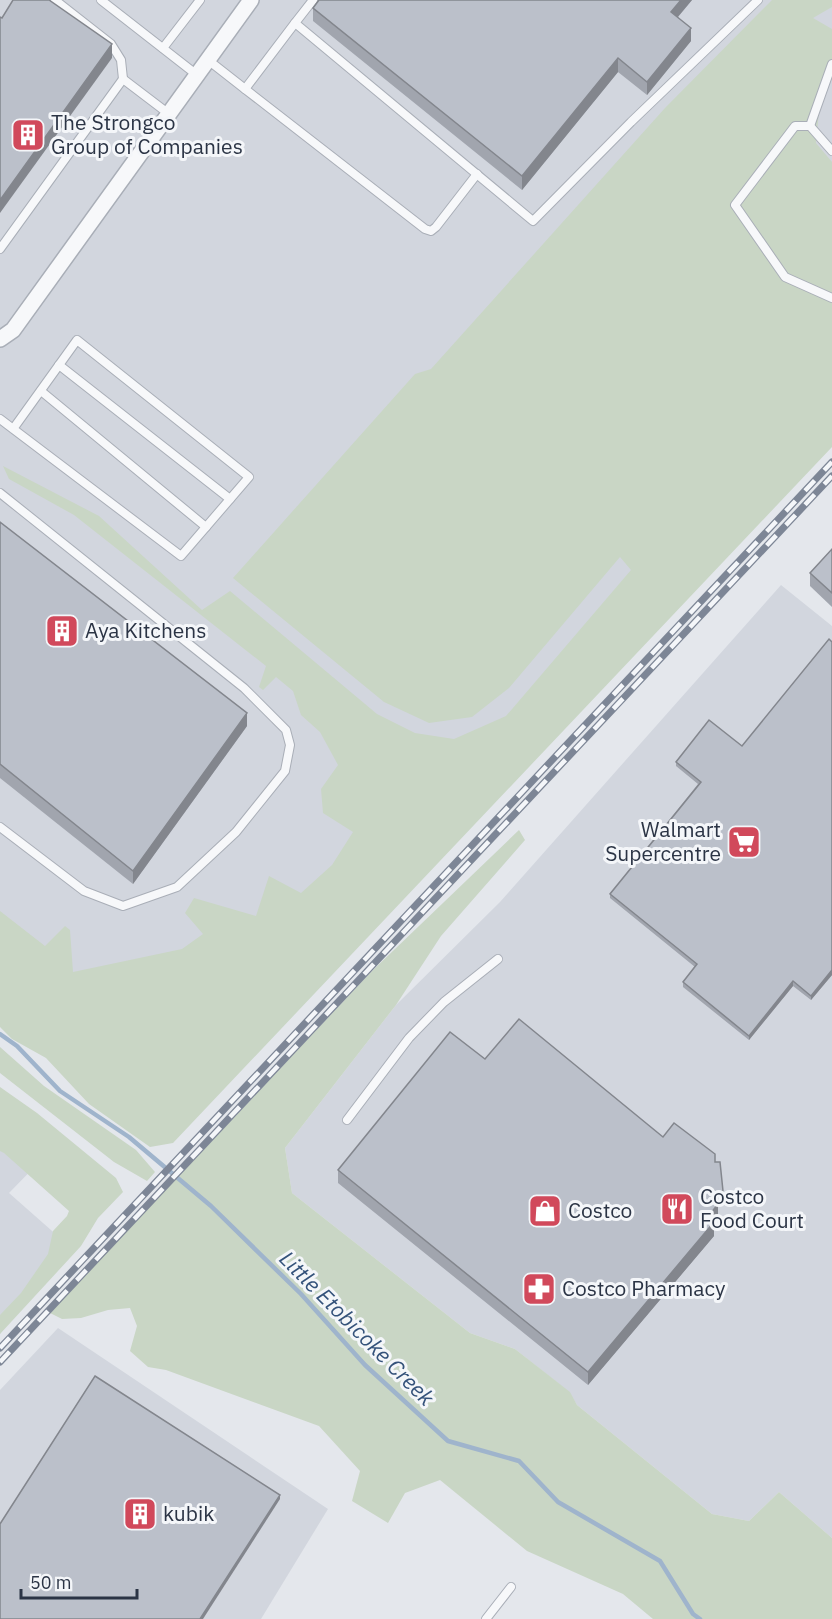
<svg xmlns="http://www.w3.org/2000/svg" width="832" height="1619" font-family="'IBM Plex Sans',sans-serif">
	<rect width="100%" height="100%" fill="#e4e7ec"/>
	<g fill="#d2d6de">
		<polygon points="0,0 832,0 832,426 191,1103 0,978"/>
		<polygon points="781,585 832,626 832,1538 779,1492 749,1521 712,1514 577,1405 569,1392 515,1349 470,1333 292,1193 285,1148 396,1005 500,902"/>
		<polygon points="0,1129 47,1154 9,1193 60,1238 0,1334"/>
		<polygon points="58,1328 328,1509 261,1619 0,1619 0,1390"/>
	</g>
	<g fill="#c9d6c5">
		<polygon points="772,0 832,0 832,7 813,18 832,29 832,63 821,90 816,143 832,162 832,447 173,1143 150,1147 89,1104 46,1058 12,1039 0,1027 0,911 45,946 65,926 70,930 73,972 182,949 203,934 185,913 194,898 256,916 269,876 301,893 332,865 353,832 323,813 321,789 338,765 320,732 301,715 293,691 276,677 263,690 259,687 266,666 74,515 9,479 3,466 99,516 202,610 230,591 377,714 415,733 454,739 506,716 631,570 620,557 509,688 472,717 429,723 384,702 233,578 415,374 431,369 665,108"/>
		<polygon points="519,830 525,840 441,936 396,1005 285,1148 292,1193 470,1333 515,1349 570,1392 577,1405 712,1514 749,1521 779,1492 832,1538 832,1619 653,1619 623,1594 527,1551 440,1480 405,1493 388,1523 352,1501 360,1471 319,1426 166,1370 148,1367 130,1351 137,1326 130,1308 108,1310 81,1318 62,1319 50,1313 371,972"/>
		<polygon points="0,1047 44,1086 136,1150 155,1172 147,1181 114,1162 0,1073"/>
		<polygon points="0,1087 37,1113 116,1178 123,1192 98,1218 81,1246 0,1334 0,1315 21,1293 48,1254 53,1231 67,1216 69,1211 4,1153 0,1151"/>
	</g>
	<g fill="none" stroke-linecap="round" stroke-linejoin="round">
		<polyline stroke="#9fb4cc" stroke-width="4.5" points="0,1034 17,1046 60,1091 129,1137 211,1206 301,1294 365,1365 448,1441 519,1461 558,1502 660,1561 693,1614 700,1619"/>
		<g stroke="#a9aeb7" stroke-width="10">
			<g id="service">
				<polyline points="55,0 111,44 121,60 123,79"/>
				<polyline points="101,0 197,75"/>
				<polyline points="313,0 295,23 533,221 631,122 758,0"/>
				<polyline points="163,48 200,0"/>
				<polyline points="208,60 245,89 295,23"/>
				<polyline points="245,89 425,229 431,231 436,227 477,174"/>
				<polyline points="810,126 795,126 735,205 785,277 832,298"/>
				<polyline points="810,126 832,64"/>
				<polyline points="810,126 832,151"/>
				<polyline points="0,249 123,79 169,114"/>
				<polyline points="59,365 230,499"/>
				<polyline points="41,391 206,527"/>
				<polyline points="0,419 181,556 249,477 77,340 13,429"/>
				<polyline points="0,493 244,688 286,730 290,745 285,771 236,832 177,887 123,906 84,891 0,827"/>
				<polyline points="347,1120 409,1038 444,1002 498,959"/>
				<polyline points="486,1619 511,1587"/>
			</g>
		</g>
		<g stroke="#a9aeb7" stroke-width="18">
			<polyline id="minor" points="0,339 13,330 251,0"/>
		</g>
		<use href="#service" stroke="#f7f8fa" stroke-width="8"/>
		<use href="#minor" stroke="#f7f8fa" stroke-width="15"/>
		<g stroke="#7d8696" stroke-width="7">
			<g id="rail">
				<polyline points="0,1348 832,462"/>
				<polyline points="0,1362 832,476"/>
			</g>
		</g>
		<use href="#rail" stroke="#f4f6f9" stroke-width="4.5" stroke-dasharray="14" stroke-linecap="butt"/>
	</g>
	<g fill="#a1a5ae">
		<polygon points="319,0 692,0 678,17 691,41 647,95 618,72 522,190 313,21 313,8"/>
		<polygon points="0,522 247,726 133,884 0,778"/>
		<polygon points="832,549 832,607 810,586 810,573"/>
		<polygon points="832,642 832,975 811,1000 793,986 749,1040 683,987 683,982 695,967 610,898 610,894 698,784 676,766 676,762 742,746"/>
		<polygon points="485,1059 663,1137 715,1162 723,1191 723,1205 718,1205 718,1217 714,1222 714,1236 588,1385 338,1183 338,1170"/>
	</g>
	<g fill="#83868d">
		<polygon points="681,0 692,0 671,25 671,12"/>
		<polygon points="691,28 691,41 647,95 647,82"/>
		<polygon points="112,44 112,58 0,213 0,200"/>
		<polygon points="618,58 618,72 522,190 522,176"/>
		<polygon points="247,713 247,726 133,884 133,871"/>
		<polygon points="832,970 832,975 811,1000 811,996"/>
		<polygon points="793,981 793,986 749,1040 749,1036"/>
		<polygon points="718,1204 718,1217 714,1222 714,1236 588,1385 588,1372"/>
		<polygon points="280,1495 280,1499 203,1619 200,1619"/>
	</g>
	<g fill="#bbc0ca" stroke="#83868d" stroke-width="1.5">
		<polygon points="13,0 49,0 112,44 0,200 0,17 2,18"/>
		<polygon points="319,0 681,0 671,12 691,28 647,82 618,58 522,176 313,8"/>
		<polygon points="0,522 247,713 133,871 0,764"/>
		<polygon points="832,549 832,593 810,573"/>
		<polygon points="829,639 832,642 832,970 811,996 793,981 749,1036 683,982 697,964 610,894 701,782 676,762 709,720 742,746"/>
		<polygon points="519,1019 663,1137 674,1123 715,1154 715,1162 720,1162 723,1191 718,1192 718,1204 707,1218 714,1222 588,1372 338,1170 450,1032 485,1059"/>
		<polygon points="95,1376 280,1495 200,1619 0,1619 0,1524"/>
	</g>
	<defs>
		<g id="building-square" transform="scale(1.725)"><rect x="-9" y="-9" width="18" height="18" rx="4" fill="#d1495b" stroke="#f4f6f9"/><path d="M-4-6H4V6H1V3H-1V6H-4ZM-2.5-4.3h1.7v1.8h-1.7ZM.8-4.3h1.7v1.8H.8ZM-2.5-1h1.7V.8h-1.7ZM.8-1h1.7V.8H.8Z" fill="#fff"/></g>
		<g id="supermarket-square" transform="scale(1.725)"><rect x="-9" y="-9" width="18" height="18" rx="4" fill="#d1495b" stroke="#f4f6f9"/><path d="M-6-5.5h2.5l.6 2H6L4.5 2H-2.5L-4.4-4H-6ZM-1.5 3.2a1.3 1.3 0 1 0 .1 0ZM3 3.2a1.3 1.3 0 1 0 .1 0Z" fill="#fff"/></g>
		<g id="restaurant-square" transform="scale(1.725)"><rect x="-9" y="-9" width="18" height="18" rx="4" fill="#d1495b" stroke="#f4f6f9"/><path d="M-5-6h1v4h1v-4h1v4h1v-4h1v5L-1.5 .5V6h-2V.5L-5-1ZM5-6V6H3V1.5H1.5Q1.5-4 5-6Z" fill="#fff"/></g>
		<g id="shop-square" transform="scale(1.725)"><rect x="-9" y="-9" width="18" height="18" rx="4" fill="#d1495b" stroke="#f4f6f9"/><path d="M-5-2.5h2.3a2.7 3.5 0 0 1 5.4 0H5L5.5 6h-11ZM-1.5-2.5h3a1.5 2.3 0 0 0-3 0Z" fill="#fff"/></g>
		<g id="pharmacy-square" transform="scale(1.725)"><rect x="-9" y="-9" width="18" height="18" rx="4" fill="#d1495b" stroke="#f4f6f9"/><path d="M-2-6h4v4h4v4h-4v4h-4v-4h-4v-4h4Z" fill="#fff"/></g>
	</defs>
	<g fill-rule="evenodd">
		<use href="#building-square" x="28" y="135"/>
		<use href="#building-square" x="62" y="631"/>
		<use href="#supermarket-square" x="744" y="842"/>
		<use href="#restaurant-square" x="677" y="1209"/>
		<use href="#shop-square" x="545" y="1211"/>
		<use href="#pharmacy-square" x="539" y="1289"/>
		<use href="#building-square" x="140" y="1514"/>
	</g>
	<g text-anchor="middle" stroke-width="6" stroke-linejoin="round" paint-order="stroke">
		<g font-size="21" fill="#2b3445" stroke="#f4f6f9" text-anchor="start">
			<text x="51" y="130">The Strongco<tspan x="51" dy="24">Group of Companies</tspan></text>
			<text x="85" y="638">Aya Kitchens</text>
			<text x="721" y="837" text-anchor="end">Walmart<tspan x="721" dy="24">Supercentre</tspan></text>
			<text x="700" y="1204">Costco<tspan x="700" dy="24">Food Court</tspan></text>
			<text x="568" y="1218">Costco</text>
			<text x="562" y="1296">Costco Pharmacy</text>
			<text x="163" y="1521">kubik</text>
		</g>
		<g font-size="22" font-style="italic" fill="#34527a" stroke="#f4f6f9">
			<text transform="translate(357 1328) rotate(45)" y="8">Little Etobicoke Creek</text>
		</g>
	</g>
	<path d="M21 1589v9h116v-9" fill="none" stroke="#2b3445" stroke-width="3"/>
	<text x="30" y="1589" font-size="18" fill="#2b3445" stroke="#f4f6f9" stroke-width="4.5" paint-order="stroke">50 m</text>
</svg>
